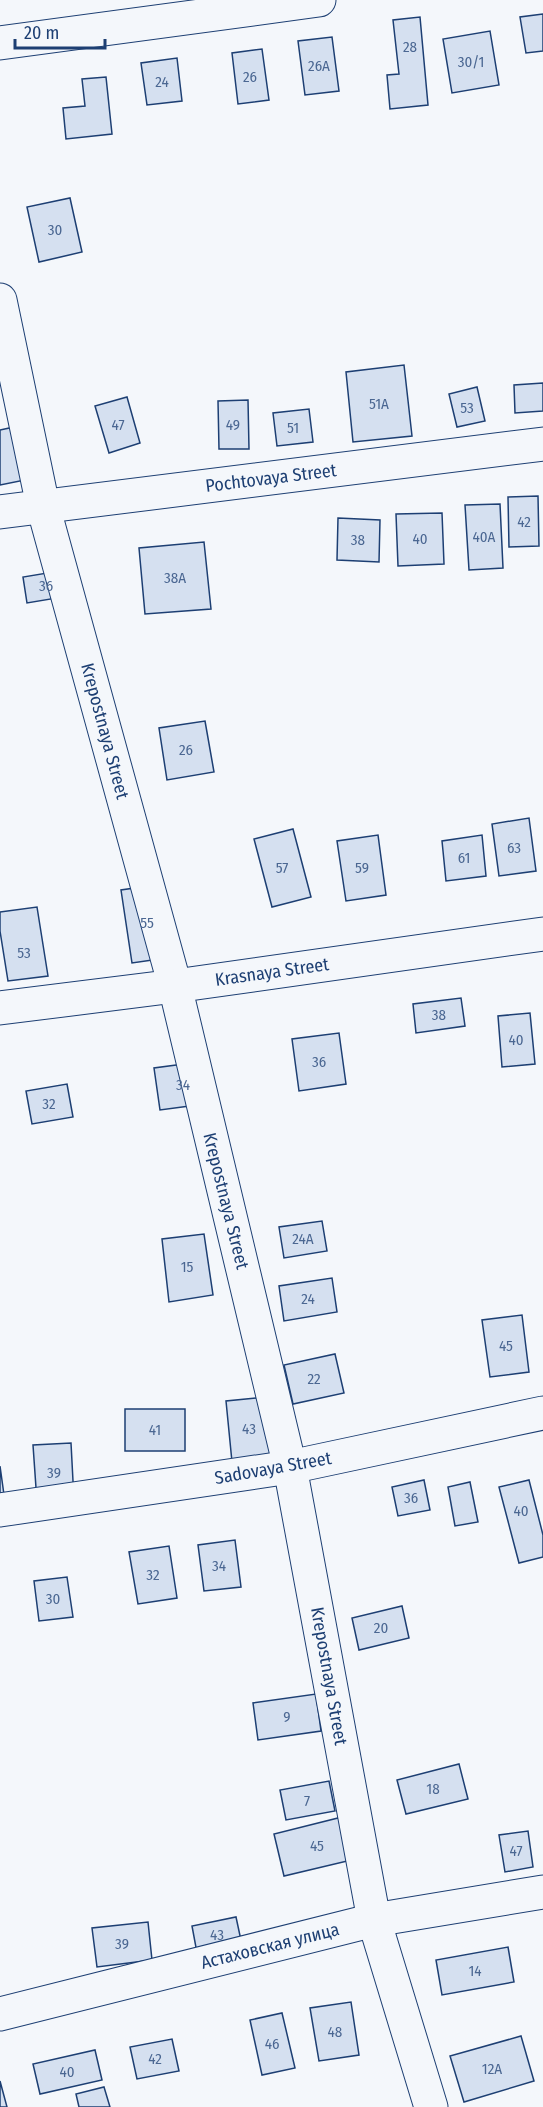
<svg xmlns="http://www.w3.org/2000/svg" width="543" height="2107" font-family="'Fira Sans Condensed',sans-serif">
	<rect width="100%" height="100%" fill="#f4f7fb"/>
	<g fill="#d5e0f0" stroke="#1d3f73" stroke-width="1.5">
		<polygon points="543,14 543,51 526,53 520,17"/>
		<polygon points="420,17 428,105 390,109 387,75 399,74 393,20"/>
		<polygon points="490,31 499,85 452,93 443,39"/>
		<polygon points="332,37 339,91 305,95 298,41"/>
		<polygon points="262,49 269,100 238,104 232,53"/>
		<polygon points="177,58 182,101 147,105 141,63"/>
		<polygon points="106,77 112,134 66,139 63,108 85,106 82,79"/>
		<polygon points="70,198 82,252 39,262 27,207"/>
		<polygon points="404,365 412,436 353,442 346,372"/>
		<polygon points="543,383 543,411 515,413 514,385"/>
		<polygon points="477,387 485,421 457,427 449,394"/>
		<polygon points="127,397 140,443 109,453 95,406"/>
		<polygon points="248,400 249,449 219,449 218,401"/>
		<polygon points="309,409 313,442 277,446 273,413"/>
		<polygon points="14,427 25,480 0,485 0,430"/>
		<polygon points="538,496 539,546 509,547 508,497"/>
		<polygon points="500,504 503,568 469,570 465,505"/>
		<polygon points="442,513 444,564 398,566 396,514"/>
		<polygon points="338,518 380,520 379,562 337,560"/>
		<polygon points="204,542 211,609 145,614 139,548"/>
		<polygon points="65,570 69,596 27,603 23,577"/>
		<polygon points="205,721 214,772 167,780 159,728"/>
		<polygon points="529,818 536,871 499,876 492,824"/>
		<polygon points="293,829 311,897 272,907 254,839"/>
		<polygon points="378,835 386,895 346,901 337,841"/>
		<polygon points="482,835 486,876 446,881 442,841"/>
		<polygon points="162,884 173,957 132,963 121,890"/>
		<polygon points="37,907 48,976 8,981 0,931 0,912"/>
		<polygon points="461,998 465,1026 416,1033 413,1004"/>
		<polygon points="530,1013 535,1064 502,1067 498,1016"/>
		<polygon points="339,1033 346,1084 299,1091 292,1039"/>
		<polygon points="206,1061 212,1103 160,1110 154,1068"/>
		<polygon points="67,1084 73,1117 32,1124 26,1091"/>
		<polygon points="322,1221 327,1251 284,1258 279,1227"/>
		<polygon points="204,1234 213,1295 169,1302 162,1239"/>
		<polygon points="332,1278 337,1312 284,1321 279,1286"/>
		<polygon points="522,1315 529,1372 490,1377 482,1320"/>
		<polygon points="335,1354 344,1393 293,1404 284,1365"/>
		<polygon points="266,1397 272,1458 232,1462 226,1401"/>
		<rect x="125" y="1409" width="60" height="42"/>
		<polygon points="71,1443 74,1500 37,1502 33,1445"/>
		<polygon points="0,1466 5,1502 0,1502"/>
		<polygon points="424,1480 430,1510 398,1516 392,1487"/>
		<polygon points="529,1480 543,1535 543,1557 519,1563 499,1487"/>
		<polygon points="470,1482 478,1522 455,1526 448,1487"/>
		<polygon points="235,1540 241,1587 204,1591 198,1545"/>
		<polygon points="169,1546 177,1598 138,1604 129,1552"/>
		<polygon points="67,1577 73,1617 39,1621 34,1581"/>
		<polygon points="402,1606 409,1638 359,1650 352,1618"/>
		<polygon points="316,1694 321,1731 258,1740 253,1703"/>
		<polygon points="459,1764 468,1799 406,1814 397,1780"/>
		<polygon points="329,1781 335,1811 286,1820 280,1790"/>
		<polygon points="350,1815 360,1858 284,1876 274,1834"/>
		<polygon points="528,1831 533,1867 505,1872 499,1835"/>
		<polygon points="236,1917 242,1945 197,1953 192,1926"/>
		<polygon points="148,1922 152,1960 97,1967 92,1928"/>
		<polygon points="508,1947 514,1982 442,1995 436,1960"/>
		<polygon points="351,2002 359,2055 319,2061 310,2008"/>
		<polygon points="282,2013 295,2068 262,2075 250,2020"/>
		<polygon points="521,2036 534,2081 464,2102 450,2056"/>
		<polygon points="172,2039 179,2071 137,2079 130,2047"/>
		<polygon points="95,2050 102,2080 40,2094 33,2064"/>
		<polygon points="0,2081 7,2107 0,2107"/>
		<polygon points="104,2087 110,2107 79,2107 76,2094"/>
	</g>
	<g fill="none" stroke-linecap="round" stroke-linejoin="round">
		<g stroke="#1d3f73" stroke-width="35">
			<g id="minor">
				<polyline points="0,43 319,0"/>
				<polyline points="0,300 43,506 175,986 290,1467 374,1920 431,2107"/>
				<polyline points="0,512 543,444"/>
				<polyline points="0,1008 175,986 543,934"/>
				<polyline points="0,1510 290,1467 543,1413"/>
				<polyline points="0,2014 374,1920 543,1892"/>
			</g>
		</g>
		<use href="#minor" stroke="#f4f7fb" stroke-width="33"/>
	</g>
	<g text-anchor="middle" stroke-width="4.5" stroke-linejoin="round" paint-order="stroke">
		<g font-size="15" fill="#4b6792">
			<text x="410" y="52">28</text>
			<text x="471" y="67">30/1</text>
			<text x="319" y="71">26А</text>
			<text x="250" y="82">26</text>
			<text x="162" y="87">24</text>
			<text x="55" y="235">30</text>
			<text x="379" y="409">51А</text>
			<text x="467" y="413">53</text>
			<text x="118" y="430">47</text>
			<text x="233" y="430">49</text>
			<text x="293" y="433">51</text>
			<text x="524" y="527">42</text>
			<text x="484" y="542">40А</text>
			<text x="420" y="544">40</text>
			<text x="358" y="545">38</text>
			<text x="175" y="583">38А</text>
			<text x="46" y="591">36</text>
			<text x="186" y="755">26</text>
			<text x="514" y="853">63</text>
			<text x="464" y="863">61</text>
			<text x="282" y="873">57</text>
			<text x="362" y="873">59</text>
			<text x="147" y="928">55</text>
			<text x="24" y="958">53</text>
			<text x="439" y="1020">38</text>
			<text x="516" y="1045">40</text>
			<text x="319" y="1067">36</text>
			<text x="183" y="1090">34</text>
			<text x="49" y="1109">32</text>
			<text x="303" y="1244">24А</text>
			<text x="187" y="1272">15</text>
			<text x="308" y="1304">24</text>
			<text x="506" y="1351">45</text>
			<text x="314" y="1384">22</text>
			<text x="249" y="1434">43</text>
			<text x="155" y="1435">41</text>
			<text x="54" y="1478">39</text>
			<text x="411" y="1503">36</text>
			<text x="521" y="1516">40</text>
			<text x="219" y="1571">34</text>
			<text x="153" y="1580">32</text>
			<text x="53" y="1604">30</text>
			<text x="381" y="1633">20</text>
			<text x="287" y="1722">9</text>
			<text x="433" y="1794">18</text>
			<text x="307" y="1806">7</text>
			<text x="317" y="1851">45</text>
			<text x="516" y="1856">47</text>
			<text x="217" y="1940">43</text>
			<text x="122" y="1949">39</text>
			<text x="475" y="1976">14</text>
			<text x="335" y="2037">48</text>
			<text x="272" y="2049">46</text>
			<text x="155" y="2064">42</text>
			<text x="492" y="2074">12А</text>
			<text x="67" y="2077">40</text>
		</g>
		<g font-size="18" fill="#1d3f73" stroke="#f4f7fb">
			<text transform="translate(271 478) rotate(-7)" y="6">Pochtovaya Street</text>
			<text transform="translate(105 731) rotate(75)" y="6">Krepostnaya Street</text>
			<text transform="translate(272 972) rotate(-8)" y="6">Krasnaya Street</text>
			<text transform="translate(226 1201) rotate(76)" y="6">Krepostnaya Street</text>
			<text transform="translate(273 1468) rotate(-10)" y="6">Sadovaya Street</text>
			<text transform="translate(329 1676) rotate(80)" y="6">Krepostnaya Street</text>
			<text transform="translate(270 1946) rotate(-14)" y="6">Астаховская улица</text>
		</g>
	</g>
	<path d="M15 39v9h90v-9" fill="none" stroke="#1d3f73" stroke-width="3"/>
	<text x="24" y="39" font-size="18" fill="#1d3f73" stroke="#f4f7fb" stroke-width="4.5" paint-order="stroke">20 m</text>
</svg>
